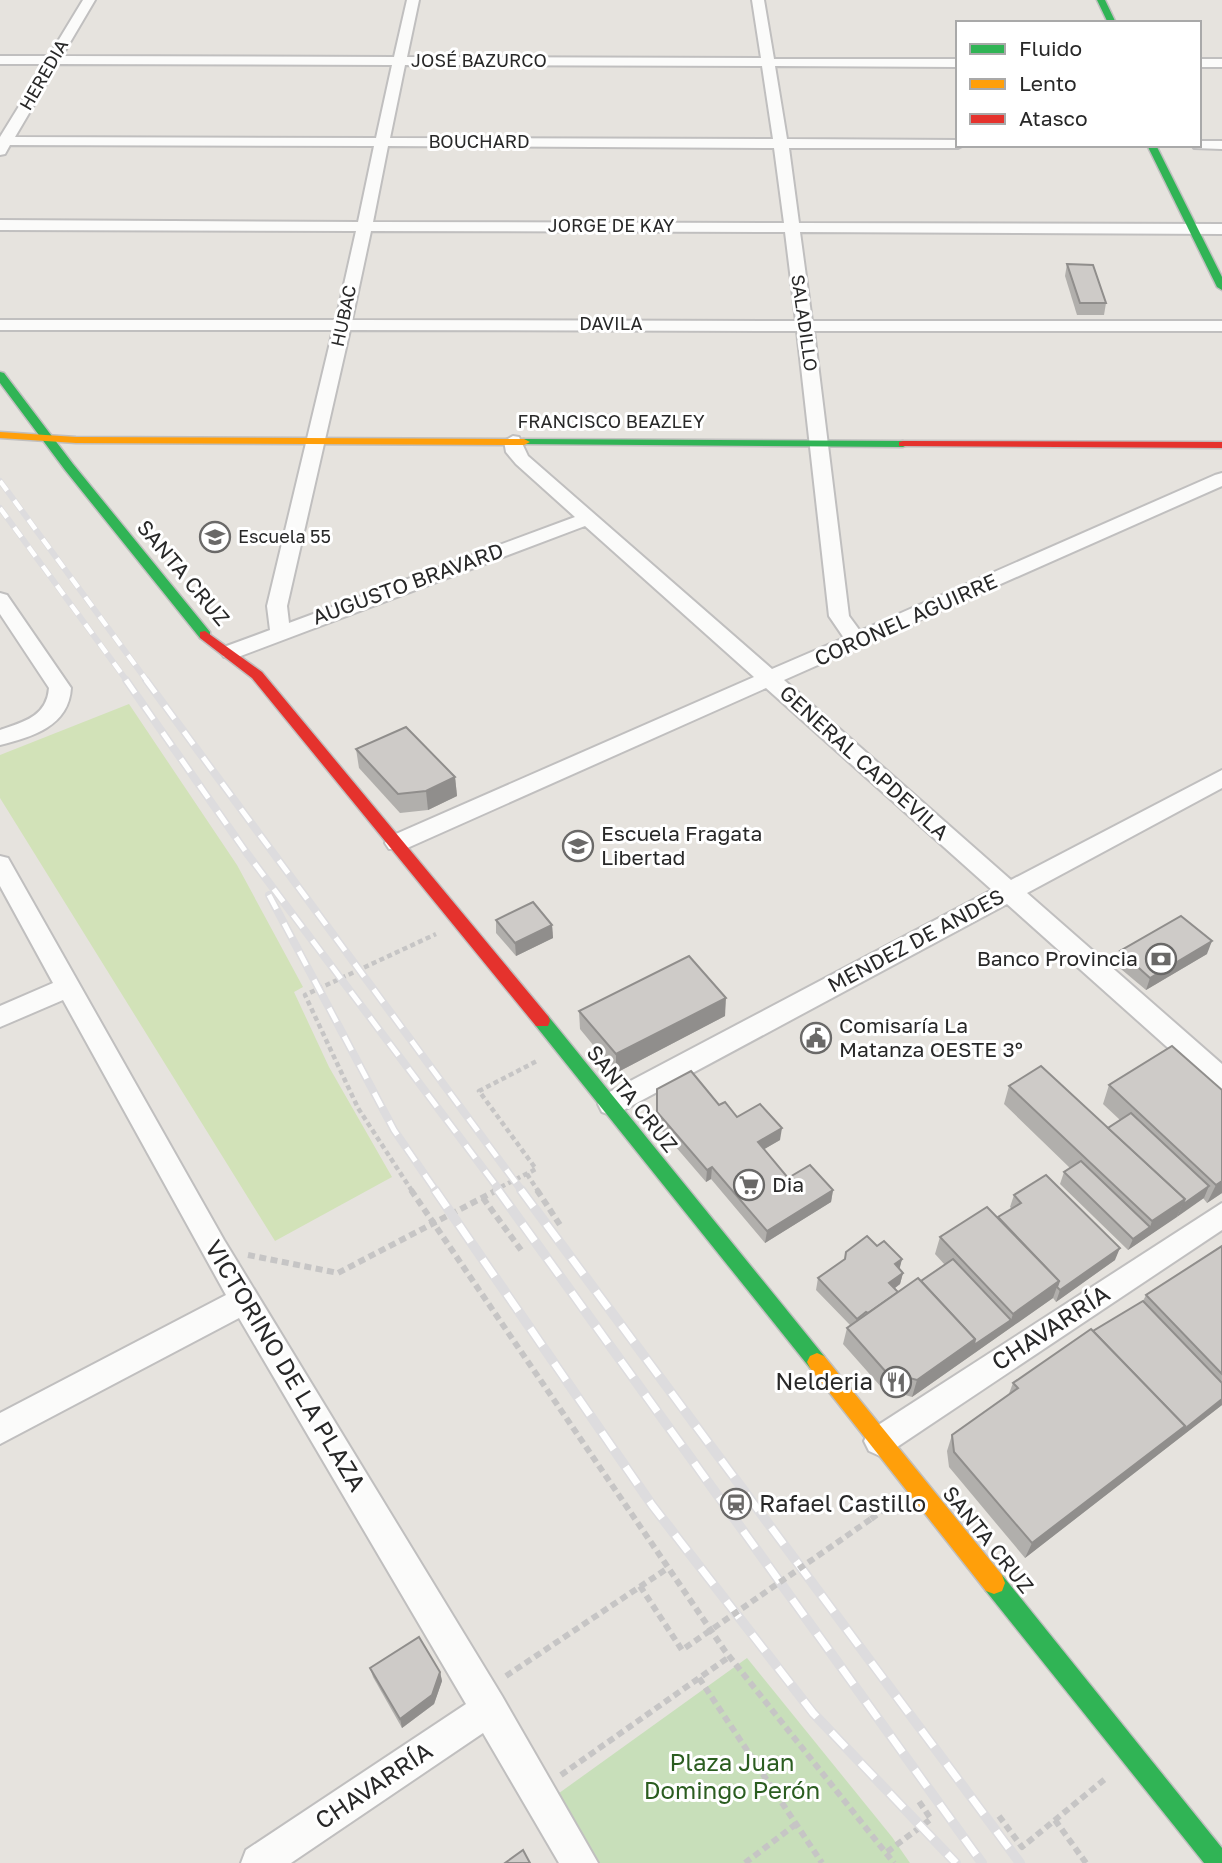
<svg xmlns="http://www.w3.org/2000/svg" width="1222" height="1863" font-family="'Golos Text',sans-serif">
	<rect width="100%" height="100%" fill="#e6e3de"/>
	<polygon fill="#c8dfba" points="747,1658 892,1837 910,1863 595,1863 555,1796"/>
	<polygon fill="#d2e2b8" points="129,704 237,865 303,987 294,992 329,1067 392,1177 275,1241 0,798 0,755"/>
	<g fill="none" stroke-linecap="round" stroke-linejoin="round">
		<g stroke="#c0bfbf" stroke-width="4">
			<g id="street">
				<path d="M83,0H95L62,56L394,57L407,0H419L407,57L761,58L752,0H764L774,59H958V67L775,66L787,139L958,140V145H964L958,148H789L799,223L1222,224V234L800,232L812,321H1222V331H814L849,616L860,631L1215,475L1222,473V486L784,680L1011,880L1222,770V788L1027,893L1222,1064V1091L1213,1088L1007,904L620,1112L611,1115L602,1112L598,1104L602,1096L992,890L766,688L405,849H389L385,843L389,837L754,677L585,526L238,657H224L221,652L224,647L270,630L267,606L333,330H0V320H336L356,231L0,230V220L358,222L374,146L10,145L5,154L0,155V137L45,64H0V56H49ZM58,64L392,65L376,138L15,137ZM405,65L762,66L773,139L390,138ZM388,146L774,148L784,223L373,222ZM371,231L785,232L796,321L352,320ZM350,330L797,331L829,616L844,638L772,669L528,456L519,437L513,436L504,441L506,452L516,464L575,517L289,623L287,606Z"/>
				<rect x="1199" y="59" width="23" height="8"/>
				<polygon points="1199,141 1222,141 1222,149 1194,148 1192,145 1199,145"/>
				<path d="M0,593L7,595L71,688C69,726 32,737 0,745V730C24,722 47,716 49,688L0,614Z"/>
				<polygon points="0,856 8,858 224,1240 502,1696 598,1863 559,1863 483,1733 291,1863 241,1863 246,1850 466,1704 239,1318 0,1444 0,1413 226,1295 63,1000 0,1027 0,1006 53,983 0,886"/>
				<polygon points="1222,1203 1222,1230 891,1451 880,1456 869,1451 864,1441 869,1431"/>
			</g>
		</g>
		<g stroke="#c0bfbf" stroke-width="3">
			<g id="fast">
				<polygon points="1097,0 1105,0 1116,23 1108,23"/>
				<polygon points="1147,145 1156,145 1222,277 1222,290 1217,287"/>
				<polygon points="0,372 4,373 73,464 210,632 210,638 200,638 65,470 0,383"/>
				<polygon points="524,439 903,441 909,444 903,447 520,444 520,440"/>
				<polygon points="542,1015 548,1016 824,1356 827,1362 824,1368 817,1371 810,1368 536,1026 534,1021 536,1016"/>
				<polygon points="994,1572 1002,1575 1222,1848 1222,1863 1204,1863 986,1591 983,1583 986,1575"/>
			</g>
		</g>
		<g stroke="#c0bfbf" stroke-width="3">
			<g id="slow">
				<polygon points="0,432 76,437 524,439 530,442 524,445 76,443 0,438"/>
				<polygon points="817,1353 824,1356 1002,1575 1005,1583 1002,1591 994,1594 986,1591 810,1368 807,1362 810,1356"/>
			</g>
		</g>
		<g stroke="#c0bfbf" stroke-width="3">
			<g id="jam">
				<polygon points="903,441 1222,442 1222,448 899,446 899,442"/>
				<polygon points="205,631 262,672 548,1016 550,1021 548,1026 536,1026 252,678 200,638 200,632"/>
			</g>
		</g>
		<g stroke="#c6c5c5" stroke-width="4.5" stroke-dasharray="5 3.5" stroke-linecap="butt">
			<polyline points="527,1174 538,1191"/>
			<polyline points="412,1191 358,1108 305,995 436,934"/>
			<polyline points="493,1191 536,1169 479,1091 537,1061"/>
		</g>
		<g stroke="#c6c5c5" stroke-width="6" stroke-dasharray="7 4.5" stroke-linecap="butt">
			<polyline points="411,1190 725,1651 894,1863"/>
			<polyline points="537,1190 562,1228"/>
			<polyline points="483,1198 521,1250"/>
			<polyline points="248,1255 338,1273 497,1190"/>
			<polyline points="871,1519 890,1505"/>
			<polyline points="506,1676 668,1568"/>
			<polyline points="699,1678 822,1863"/>
			<polyline points="561,1775 729,1657"/>
			<polyline points="999,1816 1022,1847 1105,1779"/>
			<polyline points="1055,1820 1086,1863"/>
			<polyline points="887,1852 931,1819 918,1800"/>
			<polyline points="745,1863 796,1824"/>
		</g>
		<use href="#street" fill="#fbfbfa" fill-rule="evenodd"/>
		<use href="#fast" fill="#30b455" fill-rule="evenodd"/>
		<use href="#slow" fill="#ff9f0a" fill-rule="evenodd"/>
		<use href="#jam" fill="#e5322d" fill-rule="evenodd"/>
		<g stroke="#dddcde" stroke-width="6">
			<g id="rail-far2">
				<polyline points="0,481 147,681"/>
				<polyline points="0,508 127,681"/>
			</g>
		</g>
		<g stroke="#dddcde" stroke-width="8">
			<g id="rail-far1">
				<polyline points="126,680 246,852 500,1191"/>
				<polyline points="146,680 522,1191"/>
				<polyline points="269,895 394,1130 436,1191"/>
			</g>
		</g>
		<g stroke="#dddcde" stroke-width="10">
			<g id="rail">
				<polyline points="435,1190 652,1505 813,1713 956,1863"/>
				<polyline points="498,1190 982,1863"/>
				<polyline points="521,1190 1020,1863"/>
			</g>
		</g>
		<use href="#rail-far2" stroke="#fff" stroke-width="4.5" stroke-dasharray="12" stroke-linecap="butt"/>
		<use href="#rail-far1" stroke="#fff" stroke-width="5" stroke-dasharray="16" stroke-linecap="butt"/>
		<use href="#rail" stroke="#fff" stroke-width="7" stroke-dasharray="21" stroke-linecap="butt"/>
		<polyline stroke="#c6c5c5" stroke-width="6" stroke-dasharray="7 4.5" stroke-linecap="butt" points="640,1586 682,1650 871,1519"/>
	</g>
	<g fill="#b1afac">
		<polygon points="1067,264 1106,303 1104,315 1077,315 1065,276"/>
		<polygon points="356,749 455,777 457,796 428,810 400,813 359,768"/>
		<polygon points="496,920 552,925 553,938 516,956 496,933"/>
		<polygon points="1120,951 1207,954 1146,990 1115,964"/>
		<polygon points="579,1011 725,1016 616,1073 580,1029"/>
		<polygon points="1109,1085 1222,1090 1222,1193 1207,1203 1203,1198 1128,1250 1060,1184 1064,1172 1070,1168 1004,1104 1009,1086 1108,1128 1120,1120 1103,1104"/>
		<polygon points="657,1089 719,1105 737,1117 780,1140 764,1149 788,1178 833,1190 831,1202 765,1243 711,1179 706,1182 656,1124"/>
		<polygon points="1014,1195 1115,1260 1056,1302 1053,1298 912,1397 882,1388 843,1344 847,1328 850,1325 816,1290 818,1278 877,1246 902,1259 899,1269 903,1273 900,1284 895,1288 898,1292 921,1281 945,1265 935,1254 940,1237 998,1217 1012,1209 1010,1207"/>
		<polygon points="1222,1246 1222,1405 1025,1558 949,1467 947,1451 952,1435 1008,1396 1013,1383 1093,1331 1143,1301 1146,1295"/>
		<polygon points="370,1668 440,1672 442,1681 434,1704 402,1728 373,1677"/>
	</g>
	<g fill="#908e8c">
		<polygon points="455,777 457,796 428,810 426,791"/>
		<polygon points="552,925 553,938 516,956 515,943"/>
		<polygon points="1212,941 1207,954 1146,990 1150,978"/>
		<polygon points="726,998 725,1016 616,1073 616,1054"/>
		<polygon points="782,1128 780,1140 756,1154 758,1142"/>
		<polygon points="712,1167 711,1179 706,1182 707,1170"/>
		<polygon points="1222,1181 1222,1193 1207,1203 1216,1185"/>
		<polygon points="1209,1186 1204,1198 1177,1217 1182,1205"/>
		<polygon points="833,1190 831,1202 765,1243 767,1231"/>
		<polygon points="1185,1199 1177,1217 1128,1250 1133,1239 1150,1227 1152,1221"/>
		<polygon points="1120,1248 1115,1260 1056,1302 1060,1290"/>
		<polygon points="902,1259 899,1271 895,1264"/>
		<polygon points="903,1273 900,1284 887,1294 889,1283"/>
		<polygon points="1059,1281 1053,1298 912,1397 917,1380 975,1339 1011,1320 1013,1314"/>
		<polygon points="1222,1399 1222,1405 1025,1558 1032,1543 1185,1426"/>
		<polygon points="440,1672 442,1681 434,1704 402,1728 400,1719"/>
	</g>
	<g fill="#cecbc8" stroke="#908e8c" stroke-width="2">
		<polygon points="1067,264 1093,265 1106,303 1080,303"/>
		<polygon points="406,727 455,777 426,791 398,794 356,749"/>
		<polygon points="533,902 552,925 515,943 496,920"/>
		<polygon points="1181,916 1212,941 1150,978 1120,951"/>
		<polygon points="689,956 726,998 616,1054 579,1011"/>
		<polygon points="1172,1046 1222,1090 1222,1181 1216,1185 1109,1085"/>
		<polygon points="1041,1066 1185,1199 1152,1221 1009,1086"/>
		<polygon points="691,1071 719,1105 725,1102 737,1117 760,1104 782,1128 758,1142 788,1178 810,1165 833,1190 767,1231 712,1167 707,1170 657,1112 657,1089"/>
		<polygon points="1131,1113 1209,1186 1182,1205 1185,1199 1108,1128"/>
		<polygon points="1081,1161 1150,1227 1133,1239 1064,1172"/>
		<polygon points="1046,1175 1120,1248 1060,1290 1057,1287 1059,1281 998,1217 1021,1203 1014,1195"/>
		<polygon points="987,1207 1059,1281 1013,1314 940,1237"/>
		<polygon points="867,1236 877,1246 884,1241 902,1259 895,1264 903,1273 889,1283 898,1292 868,1313 866,1312 857,1319 818,1278 845,1259 846,1252"/>
		<polygon points="1222,1246 1222,1374 1146,1295"/>
		<polygon points="953,1259 1011,1320 974,1345 975,1339 921,1281"/>
		<polygon points="918,1278 975,1339 917,1380 886,1372 847,1328"/>
		<polygon points="1143,1301 1222,1383 1222,1399 1182,1431 1185,1426 1093,1331"/>
		<polygon points="1091,1329 1185,1426 1032,1543 954,1452 952,1435 1018,1388 1013,1383"/>
		<polygon points="419,1637 440,1672 432,1695 400,1719 370,1668"/>
		<polygon points="523,1850 530,1863 505,1863"/>
	</g>
	<defs>
		<g id="school-ring" transform="scale(1.575)"><circle r="9.5" fill="#fff" stroke="#6a6968" stroke-width="1.5"/><path d="M0-5L7-2L0 1L-7-2ZM-4 1L0 2.5L4 1V4Q0 6-4 4Z" fill="#6a6968"/></g>
		<g id="bank-ring" transform="scale(1.575)"><circle r="9.5" fill="#fff" stroke="#6a6968" stroke-width="1.5"/><path d="M-6-4H6V4H-6ZM0-2.3a2.3 2.3 0 1 0 0 4.6a2.3 2.3 0 1 0 0-4.6Z" fill="#6a6968"/></g>
		<g id="civic-ring" transform="scale(1.575)"><circle r="9.5" fill="#fff" stroke="#6a6968" stroke-width="1.5"/><path d="M-.6-6.5H3V-4.5H.6V-3L4-1V1h2V6H-6V1h2V-1L-.6-3ZM-1.2 2.5V6h2.4V2.5Z" fill="#6a6968"/></g>
		<g id="supermarket-ring" transform="scale(1.575)"><circle r="9.5" fill="#fff" stroke="#6a6968" stroke-width="1.5"/><path d="M-6-5.5h2.5l.6 2H6L4.5 2H-2.5L-4.4-4H-6ZM-1.5 3.2a1.3 1.3 0 1 0 .1 0ZM3 3.2a1.3 1.3 0 1 0 .1 0Z" fill="#6a6968"/></g>
		<g id="restaurant-ring" transform="scale(1.575)"><circle r="9.5" fill="#fff" stroke="#6a6968" stroke-width="1.5"/><path d="M-5-6h1v4h1v-4h1v4h1v-4h1v5L-1.5 .5V6h-2V.5L-5-1ZM5-6V6H3V1.5H1.5Q1.5-4 5-6Z" fill="#6a6968"/></g>
		<g id="station-ring" transform="scale(1.575)"><circle r="9.5" fill="#fff" stroke="#6a6968" stroke-width="1.5"/><path d="M-3-6H3Q5-6 5-4V2Q5 4 3 4L4.5 6H3L1.5 4h-3L-3 6H-4.5L-3 4Q-5 4-5 2V-4Q-5-6-3-6ZM-3.5-4v3h7v-3ZM-3.5 1v1.5H-2V1ZM2 1v1.5H3.5V1Z" fill="#6a6968"/></g>
	</defs>
	<g fill-rule="evenodd">
		<use href="#school-ring" x="215" y="537"/>
		<use href="#school-ring" x="578" y="846"/>
		<use href="#bank-ring" x="1161" y="959"/>
		<use href="#civic-ring" x="816" y="1038"/>
		<use href="#supermarket-ring" x="749" y="1185"/>
		<use href="#restaurant-ring" x="896" y="1382"/>
		<use href="#station-ring" x="736" y="1504"/>
	</g>
	<g text-anchor="middle" stroke-width="6" stroke-linejoin="round" paint-order="stroke">
		<g font-size="18" fill="#282828" stroke="#fff">
			<text x="479" y="67">JOSÉ BAZURCO</text>
			<text transform="translate(44 75) rotate(-60)" y="6">HEREDIA</text>
			<text x="479" y="148">BOUCHARD</text>
			<text x="611" y="232">JORGE DE KAY</text>
			<text transform="translate(344 316) rotate(-78)" y="6">HUBAC</text>
			<text transform="translate(804 323) rotate(82)" y="6">SALADILLO</text>
			<text x="611" y="330">DAVILA</text>
			<text x="611" y="428">FRANCISCO BEAZLEY</text>
		</g>
		<g font-size="18" fill="#282828" stroke="#fff" text-anchor="start">
			<text x="238" y="543">Escuela 55</text>
		</g>
		<g font-size="21" fill="#282828" stroke="#fff">
			<text transform="translate(183 573) rotate(50)" y="7">SANTA CRUZ</text>
			<text transform="translate(408 584) rotate(-20)" y="7">AUGUSTO BRAVARD</text>
			<text transform="translate(906 620) rotate(-24)" y="7">CORONEL AGUIRRE</text>
			<text transform="translate(864 763) rotate(42)" y="7">GENERAL CAPDEVILA</text>
			<text transform="translate(916 941) rotate(-28)" y="7">MENDEZ DE ANDES</text>
			<text transform="translate(632 1099) rotate(51)" y="7">SANTA CRUZ</text>
			<text transform="translate(988 1540) rotate(51)" y="7">SANTA CRUZ</text>
		</g>
		<g font-size="21" fill="#282828" stroke="#fff" text-anchor="start">
			<text x="601" y="841">Escuela Fragata<tspan x="601" dy="24">Libertad</tspan></text>
			<text x="1138" y="966" text-anchor="end">Banco Provincia</text>
			<text x="839" y="1033">Comisaría La<tspan x="839" dy="24">Matanza OESTE 3°</tspan></text>
			<text x="772" y="1192">Dia</text>
		</g>
		<g font-size="24" fill="#282828" stroke="#fff">
			<text transform="translate(1051 1328) rotate(-33)" y="8">CHAVARRÍA</text>
			<text transform="translate(285 1366) rotate(59)" y="8">VICTORINO DE LA PLAZA</text>
			<text transform="translate(374 1786) rotate(-34)" y="8">CHAVARRÍA</text>
		</g>
		<g font-size="24" fill="#282828" stroke="#fff" text-anchor="end">
			<text x="873" y="1390">Nelderia</text>
			<text x="759" y="1512" text-anchor="start">Rafael Castillo</text>
		</g>
		<g font-size="24" fill="#2b5d20" stroke="#fff">
			<text x="732" y="1771">Plaza Juan<tspan x="732" dy="28">Domingo Perón</tspan></text>
		</g>
	</g>
	<rect x="956" y="21" width="245" height="126" fill="#ffffff" stroke="#a9a9a9" stroke-width="2"/>
	<rect x="970" y="44" width="35" height="10" fill="#30b455" stroke="#a9a9a9" stroke-width="2"/>
	<text x="1019" y="56" font-size="21" fill="#282828">Fluido</text>
	<rect x="970" y="79" width="35" height="10" fill="#ff9f0a" stroke="#a9a9a9" stroke-width="2"/>
	<text x="1019" y="91" font-size="21" fill="#282828">Lento</text>
	<rect x="970" y="114" width="35" height="10" fill="#e5322d" stroke="#a9a9a9" stroke-width="2"/>
	<text x="1019" y="126" font-size="21" fill="#282828">Atasco</text>
</svg>
